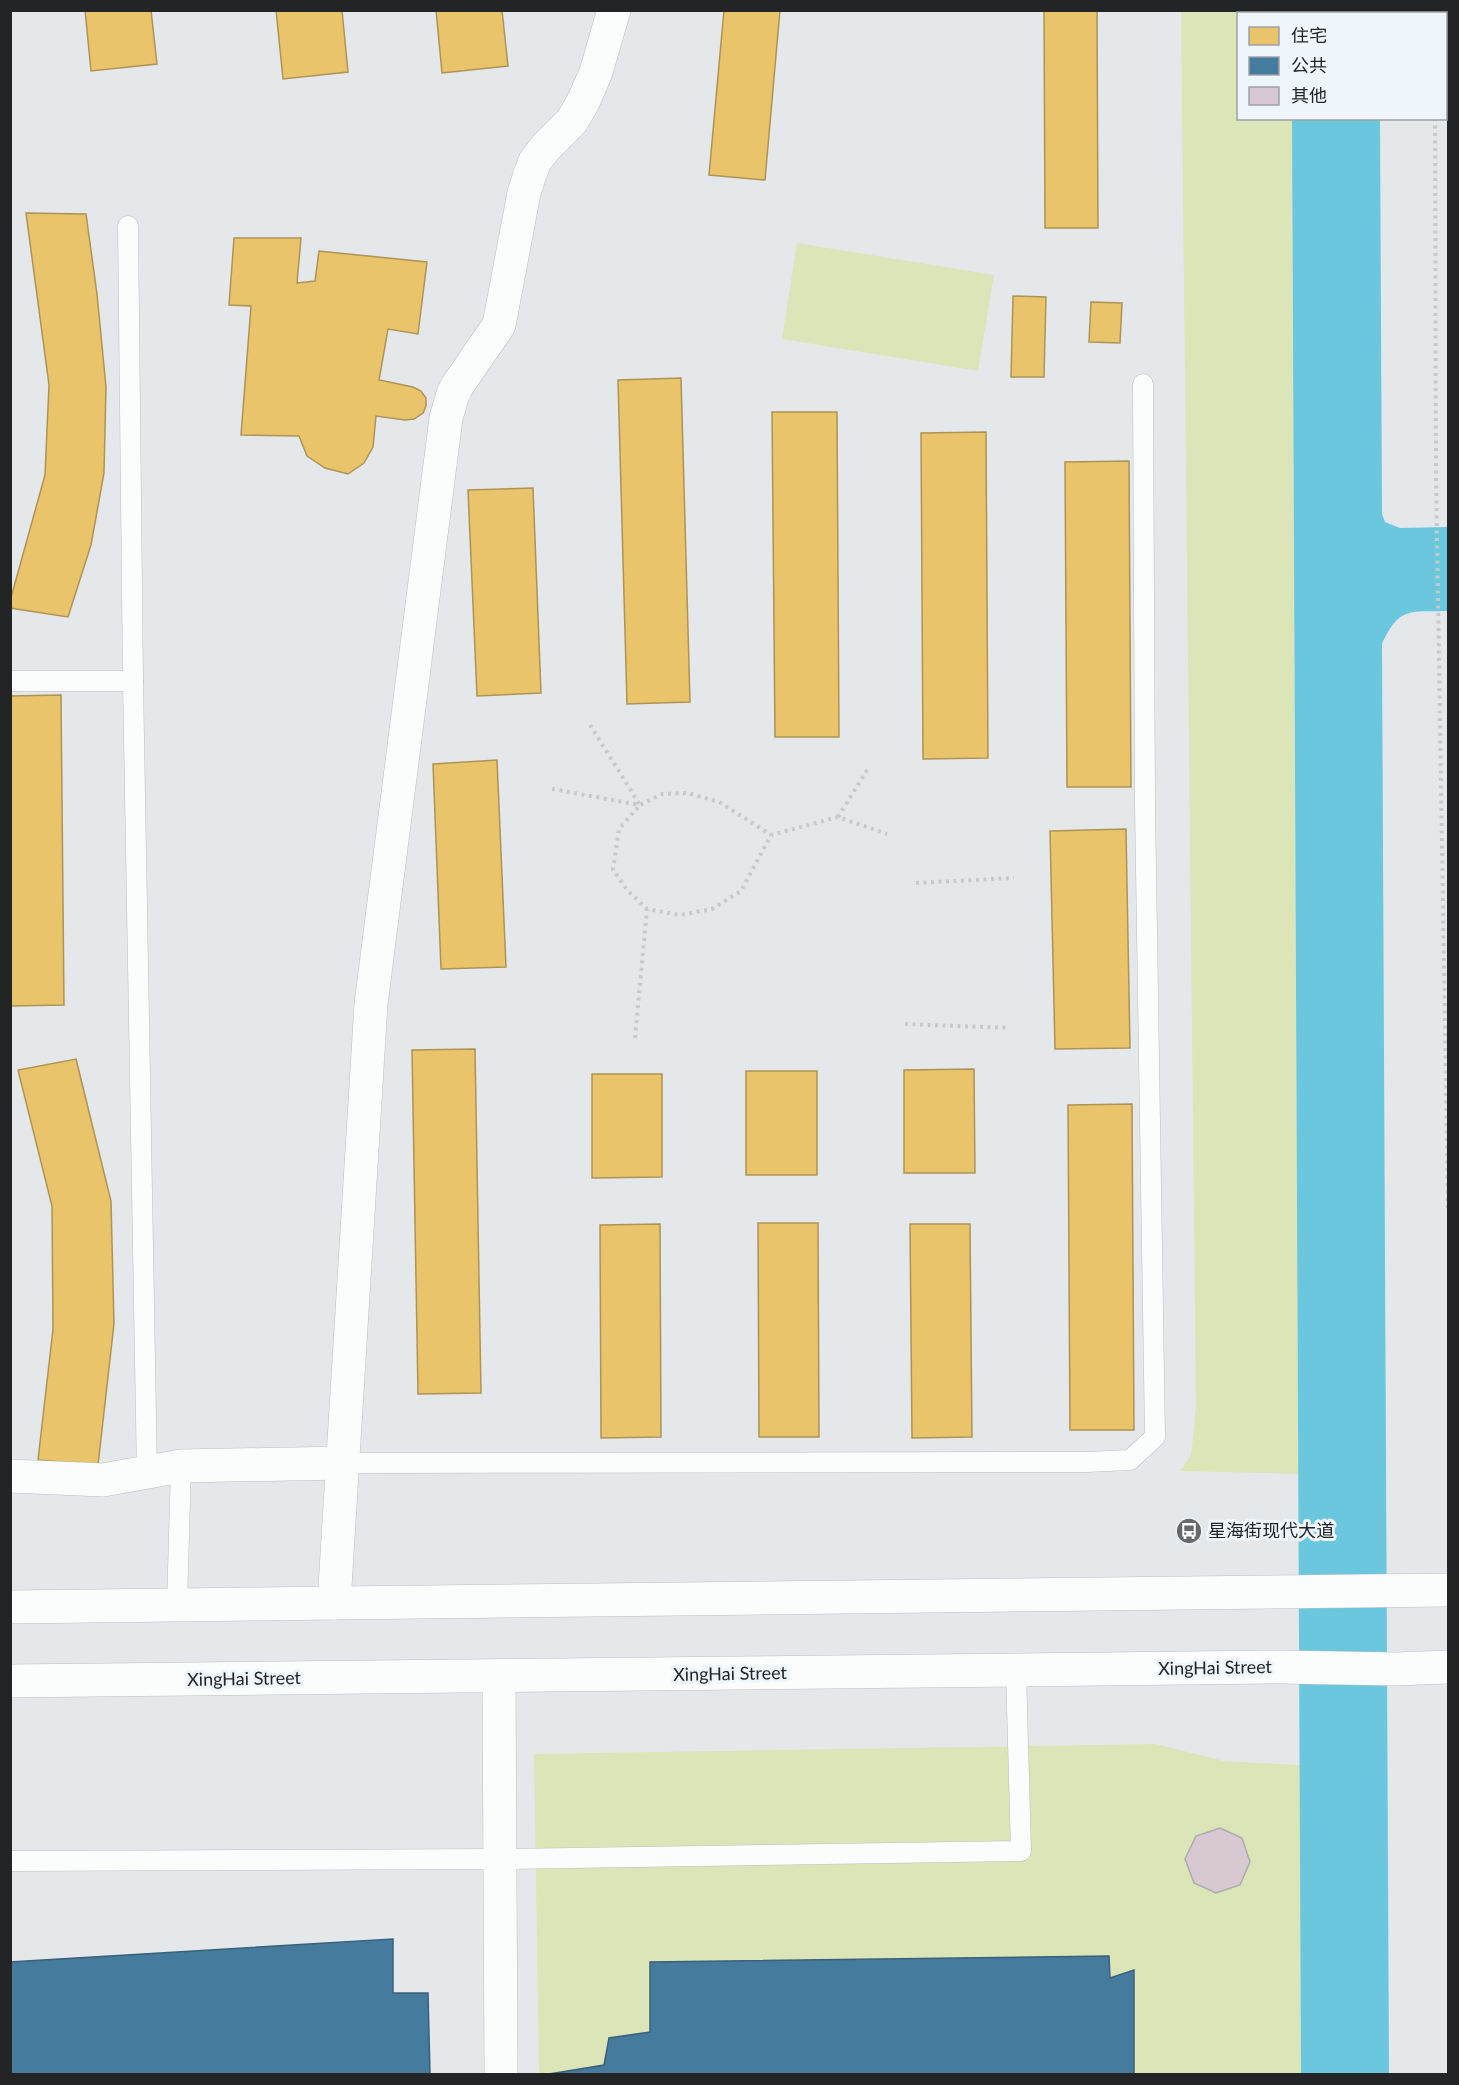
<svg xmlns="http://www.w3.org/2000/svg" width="1459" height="2085" font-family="Lato,'Noto Sans SC',sans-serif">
	<rect width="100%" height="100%" fill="#e5e8eb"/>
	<g fill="#dce5b7">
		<polygon points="1181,11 1291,11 1291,13 1238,14 1238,118 1292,119 1298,1474 1180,1471 1191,1455 1196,1407"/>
		<polygon points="797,243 994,275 978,371 782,339"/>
		<polygon points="1155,1744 1224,1761 1300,1765 1301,2074 539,2074 534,1754"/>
	</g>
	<path fill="#6ac7dd" d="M1292,119H1380L1382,514L1385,522L1400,528L1448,527V611C1411,612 1399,606 1382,644L1389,2074H1301Z"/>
	<g fill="#e9c46a" stroke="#ad9456" stroke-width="1.5">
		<polygon points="85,10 151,10 157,64 91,71"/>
		<polygon points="276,10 342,10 348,72 283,79"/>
		<polygon points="436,10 502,10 508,66 442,73"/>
		<polygon points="724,10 780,10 765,180 709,175"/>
		<polygon points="1044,10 1097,10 1098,228 1045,228"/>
		<polygon points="26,213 86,214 97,294 106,387 104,473 91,545 68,617 10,608 10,601 45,475 49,385"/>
		<polygon points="234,238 301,238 297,283 315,281 319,251 427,262 418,334 388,329 379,380 413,387 421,391 426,398 426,406 423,413 414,419 405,420 376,416 373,447 364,463 348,474 325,468 307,456 299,436 241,435 251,306 229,305"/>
		<polygon points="1013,296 1046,297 1044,377 1011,377"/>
		<polygon points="1091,302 1122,303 1120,343 1089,342"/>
		<polygon points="681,378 690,702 627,704 618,380"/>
		<polygon points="772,412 837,412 839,737 775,737"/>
		<polygon points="986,432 988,758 923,759 921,433"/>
		<polygon points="1129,461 1131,787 1067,787 1065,462"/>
		<polygon points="533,488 541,693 477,696 468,490"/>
		<polygon points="61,695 64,1005 10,1006 10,696"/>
		<polygon points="497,760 506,967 441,969 433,764"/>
		<polygon points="1126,829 1130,1048 1055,1049 1050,831"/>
		<polygon points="475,1049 481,1393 418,1394 412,1050"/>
		<polygon points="76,1059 111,1201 114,1324 98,1465 38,1460 53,1329 52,1206 18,1070"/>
		<polygon points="974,1069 975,1173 904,1173 904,1070"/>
		<rect x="746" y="1071" width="71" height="104"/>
		<polygon points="592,1074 662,1074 662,1177 592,1178"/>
		<polygon points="1132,1104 1134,1430 1070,1430 1068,1105"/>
		<polygon points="758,1223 818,1223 819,1437 759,1437"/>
		<polygon points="660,1224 661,1437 601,1438 600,1225"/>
		<polygon points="910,1224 970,1224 972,1437 912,1438"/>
	</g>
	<g fill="#457b9d" stroke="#3a6179" stroke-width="1.5">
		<polygon points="393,1939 393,1993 428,1993 430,2074 10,2074 10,1962"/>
		<polygon points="1109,1956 1110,1978 1134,1970 1134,2074 549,2074 604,2065 609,2038 650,2032 650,1962"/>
	</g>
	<polygon fill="#d7c8d1" stroke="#abacad" stroke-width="1.5" points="1220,1828 1242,1838 1250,1862 1240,1885 1216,1893 1194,1883 1185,1859 1196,1836"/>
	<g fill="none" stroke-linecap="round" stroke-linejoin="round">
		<g stroke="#bbbec0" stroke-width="21">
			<g id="service">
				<polyline points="128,226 133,681 147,1474"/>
				<polyline points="10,681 133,681"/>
				<polyline points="344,1463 1087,1462 1130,1460 1155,1437 1145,806 1143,384"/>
				<polyline points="177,1605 181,1466"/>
				<polyline points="10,1861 500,1859 1021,1851 1016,1670"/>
			</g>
		</g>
		<g stroke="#bbbec0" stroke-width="34">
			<g id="minor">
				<polyline points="10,1476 103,1480 181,1466 344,1463"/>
				<polyline points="334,1603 371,1004 446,418 453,394 457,386 499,325 524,193 530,174 535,161 546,147 572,121 584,100 596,72 614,10"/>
				<polyline points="499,1676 501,2074"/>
			</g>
		</g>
		<g stroke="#bbbec0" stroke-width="34">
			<g id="primary">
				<polyline points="10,1607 1448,1590"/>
				<polyline points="10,1681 1280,1667 1395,1669 1448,1667"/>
			</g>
		</g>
		<g stroke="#c8c9ca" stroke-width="4" stroke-dasharray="3 4.5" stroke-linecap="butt">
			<polyline points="1435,10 1435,14"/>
			<polyline points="1435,118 1436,477 1448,1208"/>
			<polyline points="590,725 640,805 619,829 613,870 628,891 647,909"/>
			<polyline points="552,789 640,805 662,794 688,793 719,802 771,835"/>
			<polyline points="838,817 869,767"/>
			<polyline points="916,883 1014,878"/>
			<polyline points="905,1024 1010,1028"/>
			<polyline points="635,1038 647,909 680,915 712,909 741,891 771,835 838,817 887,834"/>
		</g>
		<use href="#service" stroke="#fbfcfc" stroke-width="20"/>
		<use href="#minor" stroke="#fbfcfc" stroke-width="33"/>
		<use href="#primary" stroke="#fbfcfc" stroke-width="33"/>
	</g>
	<defs>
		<g id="bus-disc" transform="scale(1.35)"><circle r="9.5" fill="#66696b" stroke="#eff6fb"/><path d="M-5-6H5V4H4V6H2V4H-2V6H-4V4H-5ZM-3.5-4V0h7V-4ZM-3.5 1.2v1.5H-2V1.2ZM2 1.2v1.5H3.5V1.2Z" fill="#fff"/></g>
	</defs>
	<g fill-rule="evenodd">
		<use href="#bus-disc" x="1189" y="1531"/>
	</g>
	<g text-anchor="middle" stroke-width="6" stroke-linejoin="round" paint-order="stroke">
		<g font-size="18" fill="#222426" stroke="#eff6fb" text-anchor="start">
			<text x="1208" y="1537">星海街现代大道</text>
		</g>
		<g font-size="18" fill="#222426" stroke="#eff6fb">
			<text transform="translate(1215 1668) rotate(-1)" y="6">XingHai Street</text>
			<text transform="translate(730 1674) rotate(-1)" y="6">XingHai Street</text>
			<text transform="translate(244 1679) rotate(-1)" y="6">XingHai Street</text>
		</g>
	</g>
	<rect width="1459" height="2085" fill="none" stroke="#222426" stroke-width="24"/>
	<rect x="1237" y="12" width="210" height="108" fill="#eff6fb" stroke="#9da2a6" stroke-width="1.5"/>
	<rect x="1249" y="27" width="30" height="18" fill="#e9c46a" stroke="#9da2a6" stroke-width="1.5"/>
	<text x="1291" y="42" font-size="18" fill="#222426">住宅</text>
	<rect x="1249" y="57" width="30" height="18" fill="#457b9d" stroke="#9da2a6" stroke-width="1.5"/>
	<text x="1291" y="72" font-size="18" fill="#222426">公共</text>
	<rect x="1249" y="87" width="30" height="18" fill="#d7c8d1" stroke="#9da2a6" stroke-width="1.5"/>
	<text x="1291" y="102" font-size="18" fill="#222426">其他</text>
</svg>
